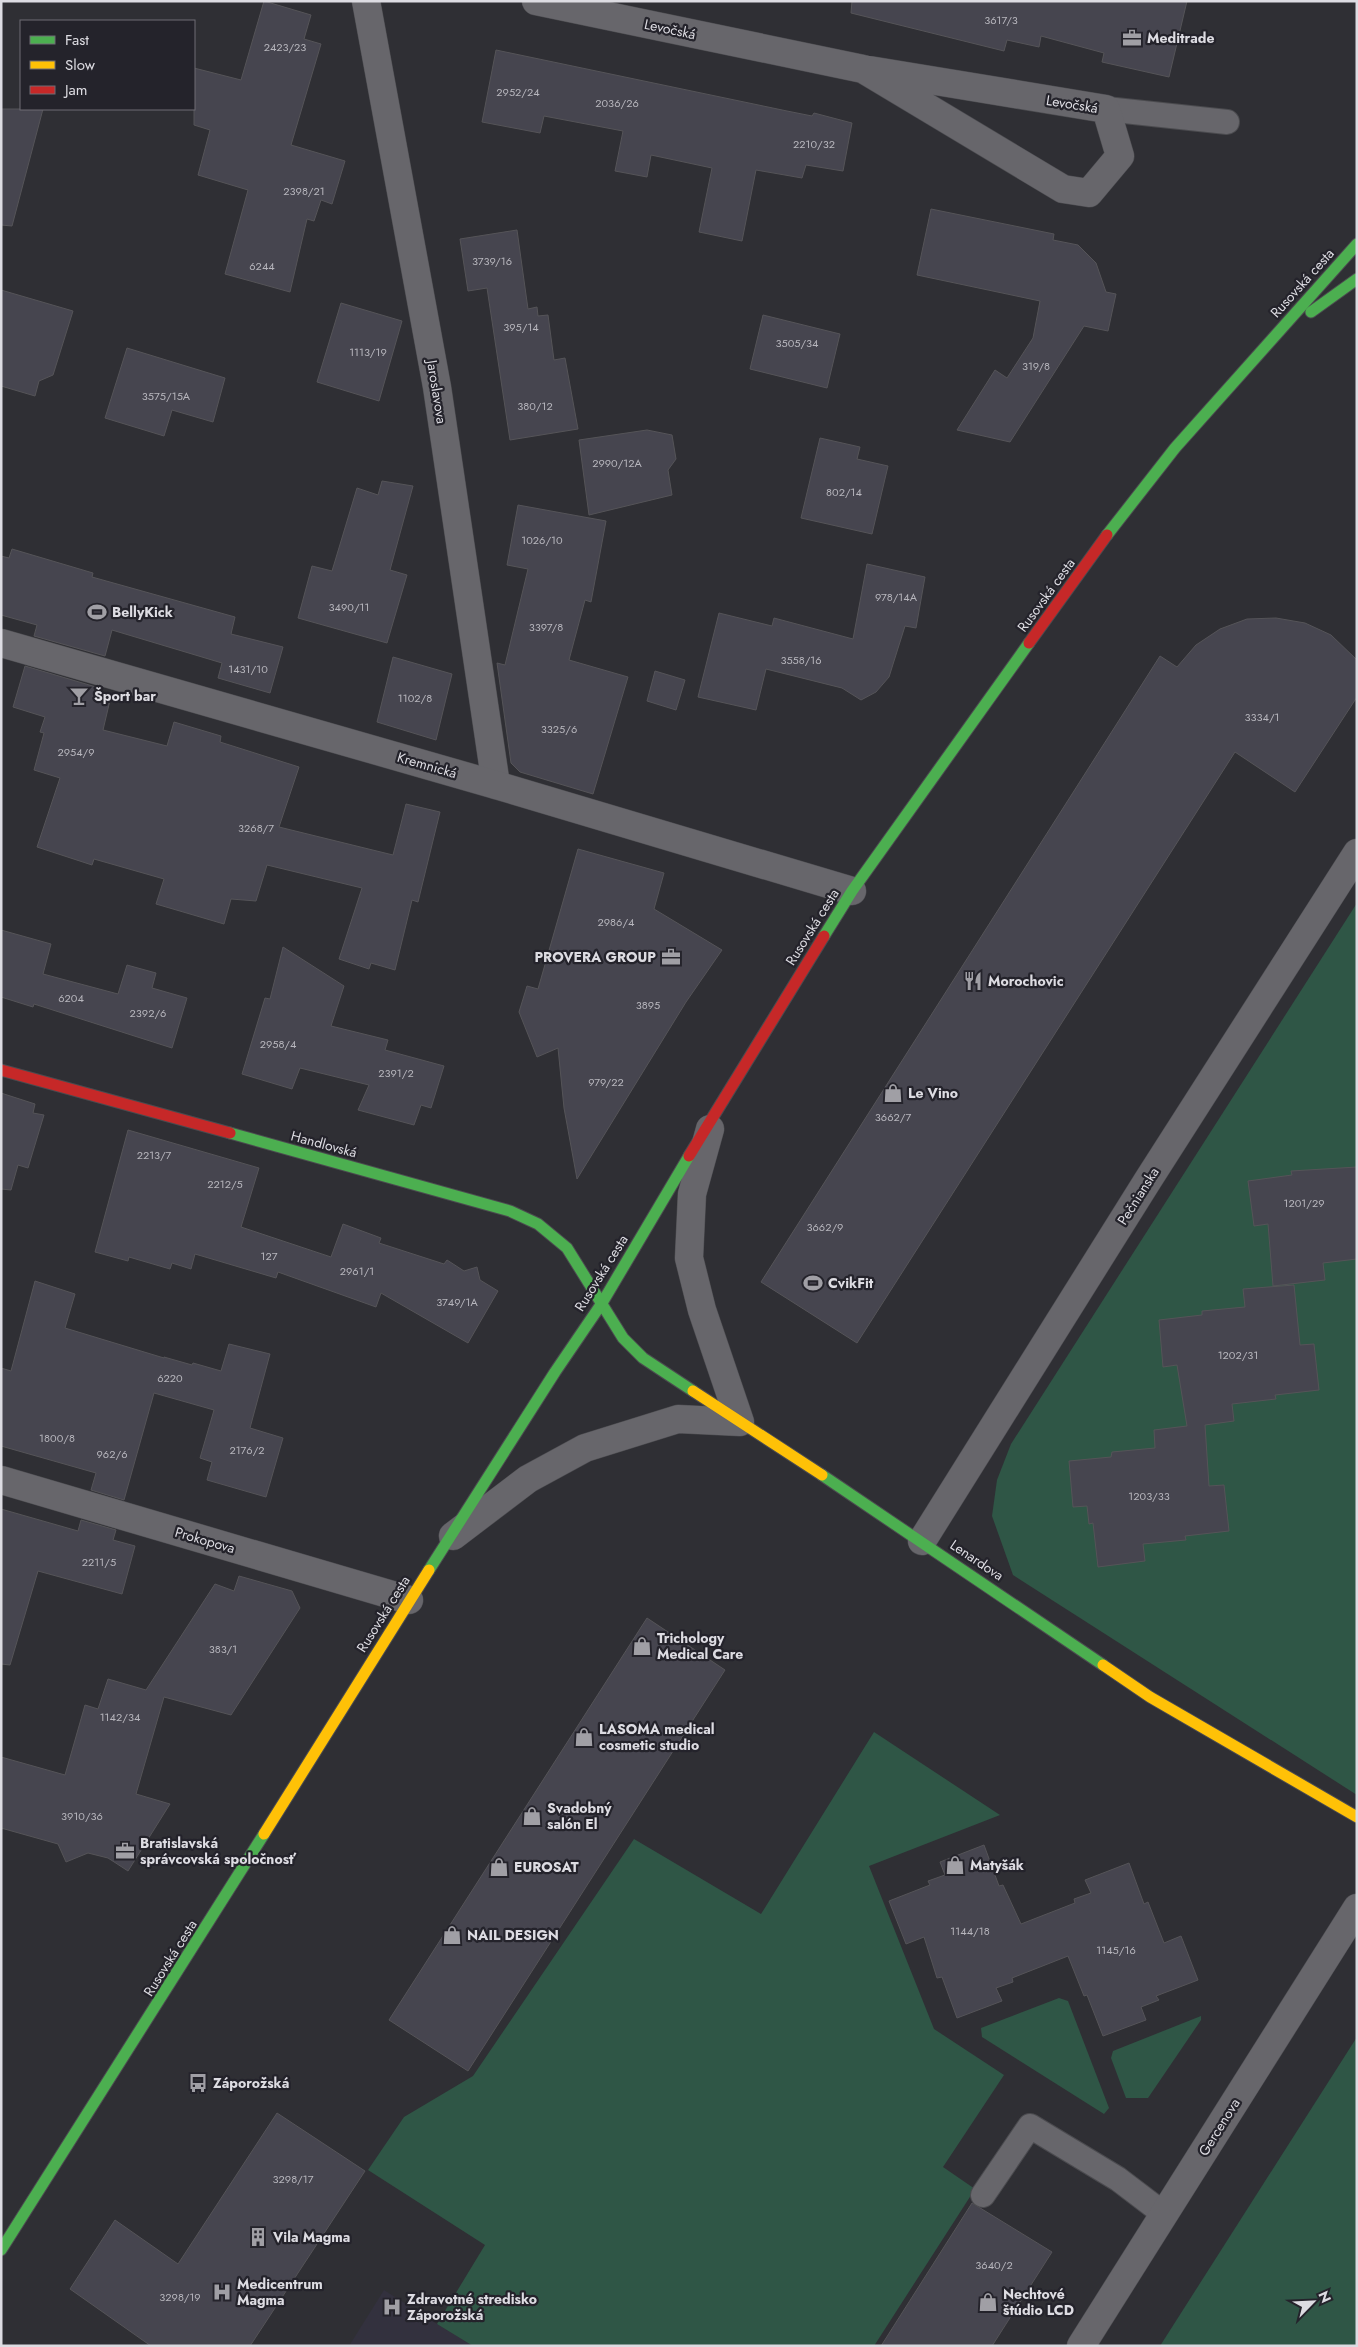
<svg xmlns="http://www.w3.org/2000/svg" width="1358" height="2347" font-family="Jost,sans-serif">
	<rect width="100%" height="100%" fill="#2f2f34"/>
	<polygon fill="#33313e" points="384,2290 437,2324 473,2346 349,2346"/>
	<g fill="#2f5646">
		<polygon points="1357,903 1357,1795 1013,1575 992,1516 997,1480 1011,1444"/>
		<polygon points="874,1732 1000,1815 869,1866 934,2029 1004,2075 943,2167 975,2189 874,2346 473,2346 437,2324 485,2245 368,2170 404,2117 473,2076 634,1839 761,1914"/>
		<polygon points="1059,1998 1068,2001 1109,2108 1104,2114 982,2037 981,2028"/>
		<polygon points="1201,2016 1201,2020 1148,2098 1126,2098 1111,2058 1113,2051"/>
		<polygon points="1357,2037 1357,2346 1160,2346"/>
	</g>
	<g fill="#46454f" stroke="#555458">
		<polygon points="264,1 311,15 304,39 321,44 291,145 345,161 332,204 321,200 314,221 307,219 290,292 225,274 248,190 198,175 210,130 194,125 194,68 241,80"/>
		<polygon points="852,1 1187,1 1169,77 1102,62 1104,53 1041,36 1039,47 1007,40 1004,51 851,13"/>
		<polygon points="496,50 787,111 812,116 814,113 852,123 843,171 806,165 802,178 756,170 742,241 699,232 712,168 651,155 647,177 615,171 623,131 544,116 540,133 482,122"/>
		<polygon points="1,109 43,109 12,226 1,225"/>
		<polygon points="931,209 1054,234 1053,240 1078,245 1096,263 1106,292 1116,294 1108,331 1084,326 1010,442 957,430 995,370 1007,378 1033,338 1040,301 917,275"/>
		<polygon points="517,230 528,309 537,307 538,316 548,315 554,360 565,358 578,429 510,440 487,288 468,291 460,239"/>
		<polygon points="1,290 73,311 53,375 39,381 35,396 1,386"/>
		<polygon points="341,303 402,321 379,401 317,382"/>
		<polygon points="763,315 840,334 827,388 750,369"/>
		<polygon points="127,348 225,378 213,422 172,410 164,436 105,418"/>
		<polygon points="647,430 672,435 676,459 668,470 672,495 589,515 579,440"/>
		<polygon points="820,438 860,447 857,459 888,466 872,534 801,518"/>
		<polygon points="382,481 413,486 390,570 407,575 387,643 298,618 312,566 332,571 357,488 378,495"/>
		<polygon points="518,505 606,521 591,602 585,600 569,660 628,677 593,794 520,772 511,763 497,663 505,665 528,569 507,565"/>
		<polygon points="12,549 93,573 92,577 235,617 231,634 283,647 270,693 218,678 222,663 112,630 105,656 34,636 37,625 1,615 1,556 9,558"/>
		<polygon points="867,564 925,577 916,628 905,626 889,677 876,692 861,700 842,688 766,669 756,710 698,697 719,613 772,626 774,618 853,639"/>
		<polygon points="1276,618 1305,623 1331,635 1357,660 1357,697 1295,792 1235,752 857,1343 761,1282 1160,656 1177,667 1196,645 1220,629 1247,619"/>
		<polygon points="393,657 452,674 436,740 377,722"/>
		<polygon points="25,666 96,687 95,692 111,696 103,730 167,746 174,722 221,736 220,742 299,767 279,827 393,855 406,804 440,812 418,902 412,900 395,970 371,963 369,969 339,959 362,888 267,865 256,901 231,899 224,924 156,904 164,879 94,859 92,865 37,847 60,778 34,770 44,733 40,732 45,717 13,707"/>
		<polygon points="655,671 685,680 676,710 647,701"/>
		<polygon points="578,849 664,873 654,909 722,950 686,1002 577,1179 564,1108 558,1048 537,1057 519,1012 527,986 538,989"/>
		<polygon points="1,930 51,944 43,974 118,994 127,965 156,973 152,988 187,998 172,1048 34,1004 33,1007 1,997"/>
		<polygon points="283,947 344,986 331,1026 388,1040 385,1050 444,1066 431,1108 421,1105 414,1125 358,1110 369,1085 300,1068 292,1089 242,1074 265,998 270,999"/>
		<polygon points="1,1093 35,1104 33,1113 44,1115 28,1168 18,1165 11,1190 1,1189"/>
		<polygon points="128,1130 259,1168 241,1227 331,1257 343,1224 381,1238 379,1243 444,1264 447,1260 464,1271 477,1267 480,1280 498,1291 468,1343 381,1293 376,1307 278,1272 276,1278 195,1254 191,1269 172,1263 170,1269 129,1257 128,1261 95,1252"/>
		<polygon points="1357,1167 1357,1259 1323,1263 1325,1280 1273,1286 1268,1224 1254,1226 1248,1181 1292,1175 1291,1171"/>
		<polygon points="35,1281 75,1294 65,1328 164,1358 164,1357 192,1365 193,1363 221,1371 229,1344 270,1354 250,1428 283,1438 266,1497 207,1480 212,1462 200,1458 214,1410 154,1393 124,1500 91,1490 96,1473 1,1446 1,1368 11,1371"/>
		<polygon points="1294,1285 1300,1345 1314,1344 1319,1390 1275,1395 1276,1399 1232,1404 1234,1421 1205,1425 1209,1486 1224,1485 1229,1531 1185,1536 1186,1540 1143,1544 1145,1561 1098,1567 1093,1523 1089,1524 1087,1506 1073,1507 1069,1461 1111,1457 1112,1452 1155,1448 1154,1430 1187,1426 1177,1365 1163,1367 1159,1320 1202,1315 1202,1311 1245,1307 1243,1289"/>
		<polygon points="1,1509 78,1531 81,1520 116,1530 113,1540 135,1546 122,1594 38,1571 10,1665 1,1664"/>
		<polygon points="239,1576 292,1591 300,1608 231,1715 164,1697 136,1794 170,1804 128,1871 108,1858 88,1853 66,1862 58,1844 1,1828 1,1757 65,1775 85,1705 98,1709 108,1679 146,1690 215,1584 234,1591"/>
		<polygon points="647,1618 725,1670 468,2071 389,2020"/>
		<polygon points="984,1845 999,1886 1003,1885 1021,1924 1075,1903 1074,1899 1091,1893 1085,1880 1129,1863 1144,1904 1148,1902 1164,1943 1181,1936 1198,1980 1156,1996 1159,2000 1141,2007 1146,2020 1103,2036 1087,1995 1084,1996 1068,1956 1012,1978 1013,1982 996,1988 1002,2001 957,2018 942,1977 937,1978 924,1937 906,1944 889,1901 930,1885 928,1881 945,1875 940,1862"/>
		<polygon points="277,2113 365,2171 250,2346 151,2346 70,2289 115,2220 178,2264"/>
		<polygon points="972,2203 1052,2252 992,2346 881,2346"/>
	</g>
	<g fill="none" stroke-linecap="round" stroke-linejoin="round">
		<g stroke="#4b4b4f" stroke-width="26">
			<g id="lane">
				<polyline points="1106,109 1227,122"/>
				<polyline points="983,2195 1030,2126 1118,2179 1164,2214"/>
			</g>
		</g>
		<g stroke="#4b4b4f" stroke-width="29">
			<g id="street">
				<polyline points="366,1 437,387 496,785"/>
				<polyline points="536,1 863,69 1106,109 1120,156 1089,193 1063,189 863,69"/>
				<polyline points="1,643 496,785 852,891"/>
				<polyline points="1,1480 409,1600"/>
				<polyline points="453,1536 528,1479 585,1448 678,1419 740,1422 702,1310 689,1258 692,1194 710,1129"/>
				<polyline points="922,1541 1148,1180 1357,853"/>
				<polyline points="1081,2346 1357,1908"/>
			</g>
		</g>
		<g stroke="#4b4b4f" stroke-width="13">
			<g id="fast">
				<polyline points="1311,312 1357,279"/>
				<polyline points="1107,535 1175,448 1357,244"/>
				<polyline points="824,936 852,891 1029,643"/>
				<polyline points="230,1133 510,1211 538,1224 567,1248 623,1338 643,1358 693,1391"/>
				<polyline points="822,1475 1103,1665"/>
				<polyline points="429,1570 555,1372 602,1303 689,1156"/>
				<polyline points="1,2250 264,1834"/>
			</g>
		</g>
		<g stroke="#4b4b4f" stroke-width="13">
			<g id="slow">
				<polyline points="693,1391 822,1475"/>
				<polyline points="1103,1665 1150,1697 1357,1817"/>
				<polyline points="264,1834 429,1570"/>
			</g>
		</g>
		<g stroke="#4b4b4f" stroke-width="13">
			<g id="jam">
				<polyline points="1029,643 1107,535"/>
				<polyline points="1,1070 230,1133"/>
				<polyline points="689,1156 824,936"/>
			</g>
		</g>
		<use href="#lane" stroke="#67666b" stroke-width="24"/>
		<use href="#street" stroke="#67666b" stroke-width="28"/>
		<use href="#fast" stroke="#4caf50" stroke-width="11"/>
		<use href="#slow" stroke="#ffc107" stroke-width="11"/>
		<use href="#jam" stroke="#c62828" stroke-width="11"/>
	</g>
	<defs>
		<g id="office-bare" transform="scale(1.5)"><path d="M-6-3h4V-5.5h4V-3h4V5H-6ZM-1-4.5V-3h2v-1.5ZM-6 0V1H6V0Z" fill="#a09fa5" stroke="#24232b" stroke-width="2.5" paint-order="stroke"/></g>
		<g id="stadium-bare" transform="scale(1.5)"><path d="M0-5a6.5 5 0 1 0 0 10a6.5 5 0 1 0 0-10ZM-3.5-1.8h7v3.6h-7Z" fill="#a09fa5" stroke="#24232b" stroke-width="2.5" paint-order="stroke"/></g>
		<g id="bar-bare" transform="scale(1.5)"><path d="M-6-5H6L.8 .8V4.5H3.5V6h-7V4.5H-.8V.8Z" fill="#a09fa5" stroke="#24232b" stroke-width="2.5" paint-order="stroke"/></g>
		<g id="restaurant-bare" transform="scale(1.5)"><path d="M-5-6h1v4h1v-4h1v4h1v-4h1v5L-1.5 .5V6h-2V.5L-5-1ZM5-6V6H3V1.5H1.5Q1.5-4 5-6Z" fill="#a09fa5" stroke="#24232b" stroke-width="2.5" paint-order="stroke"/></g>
		<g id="shop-bare" transform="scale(1.5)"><path d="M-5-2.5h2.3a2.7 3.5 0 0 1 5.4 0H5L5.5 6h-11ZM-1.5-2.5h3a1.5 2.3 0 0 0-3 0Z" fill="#a09fa5" stroke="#24232b" stroke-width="2.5" paint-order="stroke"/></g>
		<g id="bus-bare" transform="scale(1.5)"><path d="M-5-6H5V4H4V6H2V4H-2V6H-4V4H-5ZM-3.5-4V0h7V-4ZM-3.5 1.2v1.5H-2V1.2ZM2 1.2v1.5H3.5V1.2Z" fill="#a09fa5" stroke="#24232b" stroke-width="2.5" paint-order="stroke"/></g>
		<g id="building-bare" transform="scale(1.5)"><path d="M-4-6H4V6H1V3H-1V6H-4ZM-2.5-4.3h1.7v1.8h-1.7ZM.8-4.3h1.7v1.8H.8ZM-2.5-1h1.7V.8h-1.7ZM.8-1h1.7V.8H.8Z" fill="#a09fa5" stroke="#24232b" stroke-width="2.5" paint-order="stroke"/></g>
		<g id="hospital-bare" transform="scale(1.5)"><path d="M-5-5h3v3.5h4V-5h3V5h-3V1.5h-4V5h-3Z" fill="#a09fa5" stroke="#24232b" stroke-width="2.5" paint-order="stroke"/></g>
	</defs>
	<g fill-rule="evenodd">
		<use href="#office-bare" x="1132" y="38"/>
		<use href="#stadium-bare" x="97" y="612"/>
		<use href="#bar-bare" x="79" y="696"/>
		<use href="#office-bare" x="671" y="957"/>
		<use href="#restaurant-bare" x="973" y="981"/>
		<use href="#shop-bare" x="893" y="1093"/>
		<use href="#stadium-bare" x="813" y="1283"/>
		<use href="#shop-bare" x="642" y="1646"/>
		<use href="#shop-bare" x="584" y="1737"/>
		<use href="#shop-bare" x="532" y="1816"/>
		<use href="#office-bare" x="125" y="1851"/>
		<use href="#shop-bare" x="955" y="1865"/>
		<use href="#shop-bare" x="499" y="1867"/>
		<use href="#shop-bare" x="452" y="1935"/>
		<use href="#bus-bare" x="198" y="2083"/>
		<use href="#building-bare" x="258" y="2237"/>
		<use href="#hospital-bare" x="222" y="2292"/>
		<use href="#shop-bare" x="988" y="2302"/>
		<use href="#hospital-bare" x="392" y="2307"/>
	</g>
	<g text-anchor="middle" stroke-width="4.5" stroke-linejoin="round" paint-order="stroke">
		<g font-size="11" fill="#b7b6bd">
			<text x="1001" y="24">3617/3</text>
			<text x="285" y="51">2423/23</text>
			<text x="518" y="96">2952/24</text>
			<text x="617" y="107">2036/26</text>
			<text x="814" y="148">2210/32</text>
			<text x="304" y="195">2398/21</text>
			<text x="492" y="265">3739/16</text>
			<text x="262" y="270">6244</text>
			<text x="521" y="331">395/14</text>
			<text x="797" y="347">3505/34</text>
			<text x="368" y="356">1113/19</text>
			<text x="1036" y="370">319/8</text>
			<text x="166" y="400">3575/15A</text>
			<text x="535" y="410">380/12</text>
			<text x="617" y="467">2990/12A</text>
			<text x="844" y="496">802/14</text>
			<text x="542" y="544">1026/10</text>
			<text x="896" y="601">978/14A</text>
			<text x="349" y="611">3490/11</text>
			<text x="546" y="631">3397/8</text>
			<text x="801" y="664">3558/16</text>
			<text x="248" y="673">1431/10</text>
			<text x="415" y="702">1102/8</text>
			<text x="1262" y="721">3334/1</text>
			<text x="559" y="733">3325/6</text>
			<text x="76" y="756">2954/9</text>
			<text x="256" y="832">3268/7</text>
			<text x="616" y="926">2986/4</text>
			<text x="71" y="1002">6204</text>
			<text x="648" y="1009">3895</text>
			<text x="148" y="1017">2392/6</text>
			<text x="278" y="1048">2958/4</text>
			<text x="396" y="1077">2391/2</text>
			<text x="606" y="1086">979/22</text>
			<text x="893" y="1121">3662/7</text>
			<text x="154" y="1159">2213/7</text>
			<text x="225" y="1188">2212/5</text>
			<text x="1304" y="1207">1201/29</text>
			<text x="825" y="1231">3662/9</text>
			<text x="269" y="1260">127</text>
			<text x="357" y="1275">2961/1</text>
			<text x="457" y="1306">3749/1A</text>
			<text x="1238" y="1359">1202/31</text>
			<text x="170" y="1382">6220</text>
			<text x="57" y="1442">1800/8</text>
			<text x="247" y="1454">2176/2</text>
			<text x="112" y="1458">962/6</text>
			<text x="1149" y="1500">1203/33</text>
			<text x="99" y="1566">2211/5</text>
			<text x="223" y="1653">383/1</text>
			<text x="120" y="1721">1142/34</text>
			<text x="82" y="1820">3910/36</text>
			<text x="970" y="1935">1144/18</text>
			<text x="1116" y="1954">1145/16</text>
			<text x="293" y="2183">3298/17</text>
			<text x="994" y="2269">3640/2</text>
			<text x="180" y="2301">3298/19</text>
		</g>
		<g font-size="14" fill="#dddce2" stroke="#24232b">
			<text transform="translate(670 29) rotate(12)" y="5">Levočská</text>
			<text transform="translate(1072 104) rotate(9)" y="5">Levočská</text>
			<text transform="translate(1302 283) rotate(-48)" y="5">Rusovská cesta</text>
			<text transform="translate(437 392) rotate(81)" y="5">Jaroslavova</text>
			<text transform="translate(1046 595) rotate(-54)" y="5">Rusovská cesta</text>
			<text transform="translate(427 765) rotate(16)" y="5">Kremnická</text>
			<text transform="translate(812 927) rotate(-58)" y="5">Rusovská cesta</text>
			<text transform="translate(324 1144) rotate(15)" y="5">Handlovská</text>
			<text transform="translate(1138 1196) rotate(-58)" y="5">Pečnianska</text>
			<text transform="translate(601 1273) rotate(-58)" y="5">Rusovská cesta</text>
			<text transform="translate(205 1540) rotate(16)" y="5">Prokopova</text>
			<text transform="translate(977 1560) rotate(34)" y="5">Lenardova</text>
			<text transform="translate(383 1614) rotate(-58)" y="5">Rusovská cesta</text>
			<text transform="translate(170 1958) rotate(-58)" y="5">Rusovská cesta</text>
			<text transform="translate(1219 2127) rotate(-58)" y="5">Gercenova</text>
		</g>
		<g font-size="14" font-weight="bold" fill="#dddce2" stroke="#24232b" text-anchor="start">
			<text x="1147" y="43">Meditrade</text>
			<text x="112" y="617">BellyKick</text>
			<text x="94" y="701">Šport bar</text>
			<text x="656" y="962" text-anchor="end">PROVERA GROUP</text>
			<text x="988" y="986">Morochovic</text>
			<text x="908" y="1098">Le Vino</text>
			<text x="828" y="1288">CvikFit</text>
			<text x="657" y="1643">Trichology<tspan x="657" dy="16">Medical Care</tspan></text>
			<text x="599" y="1734">LASOMA medical<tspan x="599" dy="16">cosmetic studio</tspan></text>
			<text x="547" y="1813">Svadobný<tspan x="547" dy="16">salón El</tspan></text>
			<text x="140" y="1848">Bratislavská<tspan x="140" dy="16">správcovská spoločnosť</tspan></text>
			<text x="970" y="1870">Matyšák</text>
			<text x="514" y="1872">EUROSAT</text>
			<text x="467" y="1940">NAIL DESIGN</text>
			<text x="213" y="2088">Záporožská</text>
			<text x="273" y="2242">Vila Magma</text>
			<text x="237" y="2289">Medicentrum<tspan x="237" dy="16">Magma</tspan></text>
			<text x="1003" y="2299">Nechtové<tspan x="1003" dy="16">štúdio LCD</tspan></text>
			<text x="407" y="2304">Zdravotné stredisko<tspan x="407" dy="16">Záporožská</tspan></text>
		</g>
	</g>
	<rect width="1358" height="2347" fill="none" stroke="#dddce2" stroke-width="5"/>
	<rect x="20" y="20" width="175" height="90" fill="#24232b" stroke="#6e6d74"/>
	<rect x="30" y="36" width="25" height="8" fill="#4caf50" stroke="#6e6d74"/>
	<text x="65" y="45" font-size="15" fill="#dddce2">Fast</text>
	<rect x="30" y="61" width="25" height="8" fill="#ffc107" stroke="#6e6d74"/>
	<text x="65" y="70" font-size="15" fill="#dddce2">Slow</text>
	<rect x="30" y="86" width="25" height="8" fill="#c62828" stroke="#6e6d74"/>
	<text x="65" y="95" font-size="15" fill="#dddce2">Jam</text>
	<g transform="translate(1313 2302) rotate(66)" stroke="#24232b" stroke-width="4" paint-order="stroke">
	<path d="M0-4L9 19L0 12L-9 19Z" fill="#dddce2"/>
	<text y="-8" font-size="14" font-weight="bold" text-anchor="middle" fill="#dddce2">N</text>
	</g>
</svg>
